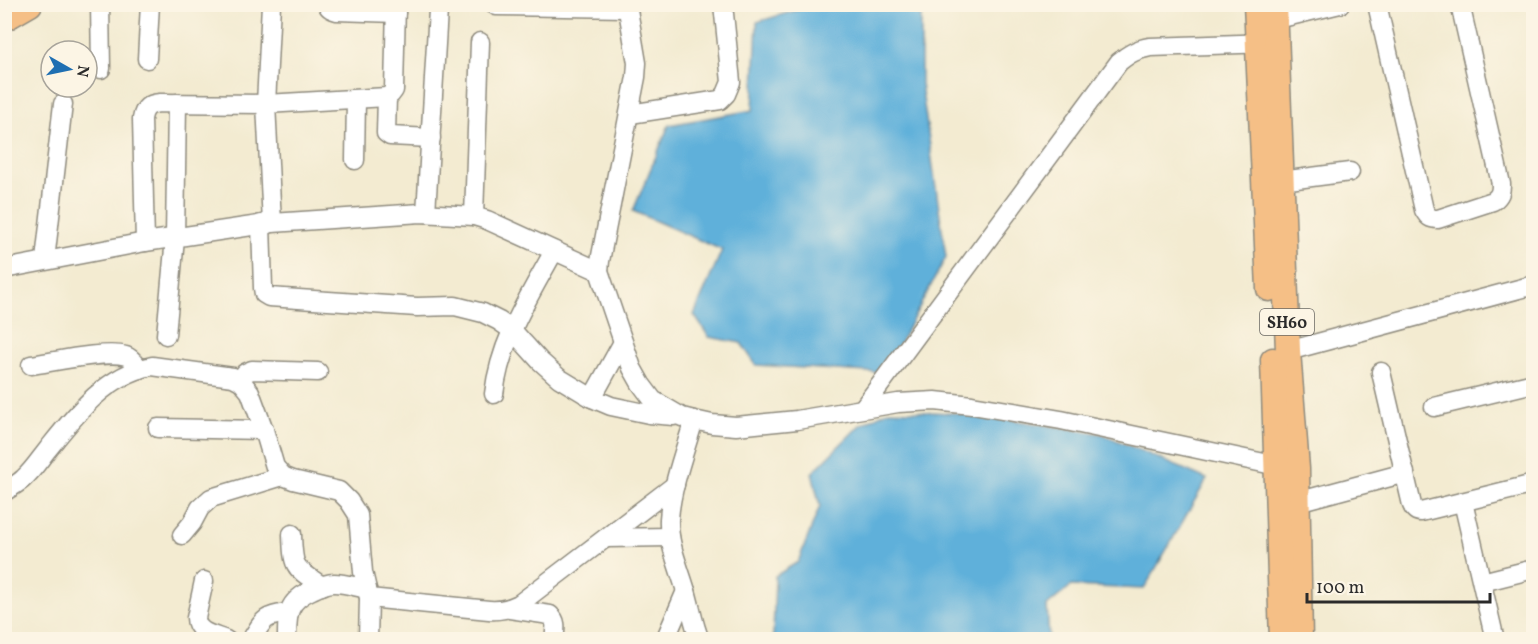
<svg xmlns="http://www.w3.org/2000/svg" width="1538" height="644" font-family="Vollkorn,serif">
	<rect width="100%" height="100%" fill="#fcf5e5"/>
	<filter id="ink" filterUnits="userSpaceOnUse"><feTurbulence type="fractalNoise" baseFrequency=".0167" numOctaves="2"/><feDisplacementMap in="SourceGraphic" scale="12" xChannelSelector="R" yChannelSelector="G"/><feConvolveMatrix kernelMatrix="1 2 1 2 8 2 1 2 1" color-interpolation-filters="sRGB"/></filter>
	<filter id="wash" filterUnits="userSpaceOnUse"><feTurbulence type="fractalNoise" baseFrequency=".008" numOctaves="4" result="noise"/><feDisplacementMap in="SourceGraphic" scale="24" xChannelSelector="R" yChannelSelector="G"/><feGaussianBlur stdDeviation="1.35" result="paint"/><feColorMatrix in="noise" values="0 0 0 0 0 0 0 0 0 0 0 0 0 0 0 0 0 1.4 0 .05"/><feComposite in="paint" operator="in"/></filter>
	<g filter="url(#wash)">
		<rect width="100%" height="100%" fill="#f3ebd1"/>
		<g fill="#5fb0da" stroke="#456e82" stroke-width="1.5">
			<polygon points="814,5 921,5 921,84 946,257 884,373 756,365 741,343 709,337 694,315 722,250 633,211 669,125 753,110 757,22"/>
			<polygon points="889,410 973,414 1102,434 1207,479 1144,589 1071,586 1047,606 1049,639 773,640 775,576 798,562 820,506 812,473 860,425"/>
		</g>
	</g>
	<g filter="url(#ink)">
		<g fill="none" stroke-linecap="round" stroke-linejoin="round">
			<g stroke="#8f8b7e" stroke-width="21">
				<g id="minor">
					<polyline points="100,4 101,69"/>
					<polyline points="271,4 266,104 272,223"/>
					<path d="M327,4C329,9 333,10 337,11L396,13"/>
					<polyline points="627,4 637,63 636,77 600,261 599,271 632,368 641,384 653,400 682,417 694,420 712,424 736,426 797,420 898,403 935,401 972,405 1061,420 1287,468"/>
					<path d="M1377,4L1424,210C1428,217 1430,219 1438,219L1493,201C1500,196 1501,192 1501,184L1460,4"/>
					<polyline points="496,6 627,8"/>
					<polyline points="1265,22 1340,4"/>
					<polyline points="147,59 150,4"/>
					<polyline points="387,97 386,133 390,136 431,138"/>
					<polyline points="630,114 720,100 726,94 731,82 723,4"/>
					<polyline points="355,160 356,100"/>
					<polyline points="1281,181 1350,172"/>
					<polyline points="426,213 438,10"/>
					<polyline points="474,216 480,42"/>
					<polyline points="261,224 263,288 264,294 269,297 417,307 455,306 483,313 499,321 512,330 540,361 559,378 592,398 611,406 649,414 674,416"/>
					<path d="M145,242L142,119C144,107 149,104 160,103L266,104L387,97L391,94L394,90L396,4"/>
					<polyline points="45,260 63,104"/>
					<polyline points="4,269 145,242 272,223 421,213 474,216 487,220 599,271"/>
					<polyline points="166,335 175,238 177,103"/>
					<polyline points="1288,351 1534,285"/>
					<path d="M31,365C53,362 106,350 126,356C132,358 136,364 140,369"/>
					<path d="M1381,372L1412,505C1414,510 1416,512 1421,512L1534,484"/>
					<polyline points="241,381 245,373 252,370 318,372"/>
					<path d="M494,394C500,341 529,297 554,251"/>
					<polyline points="592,398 623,342"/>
					<polyline points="1434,407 1534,383"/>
					<path d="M863,408L1119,62C1129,54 1137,49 1150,47L1270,43"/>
					<path d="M694,420C685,450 671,488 669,519C668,544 679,567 686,591C691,607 693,624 700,640"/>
					<polyline points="158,428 264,430"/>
					<path d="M4,492C11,487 18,484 24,478C33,470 40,459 48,449C76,414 106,375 152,366L233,377L241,381L250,392L264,430L275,467L283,476L293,480L339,491L349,501L358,515L363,572L369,598L368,640"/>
					<polyline points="1297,502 1405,473"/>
					<polyline points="1463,502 1495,640"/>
					<path d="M292,534C293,569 294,567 322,586"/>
					<polyline points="182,535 192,523 200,508 211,498 283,476"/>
					<polyline points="606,538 670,537"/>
					<path d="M204,581L196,618C196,633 214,635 226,640"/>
					<polyline points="1482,582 1534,569"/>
					<path d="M369,598L489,610C501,611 509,609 519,604L675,485"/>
					<path d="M510,609L550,615C558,622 555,630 554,640"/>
					<path d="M251,640C264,619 264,616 288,613"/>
					<path d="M287,640C287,614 287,601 312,590C318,587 327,583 334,583C345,583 356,587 367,589"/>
					<polyline points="665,640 686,591"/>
				</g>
			</g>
			<g stroke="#8f8b7e" stroke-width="27">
				<g id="major">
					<polyline points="1256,4 1269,289"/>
					<polyline points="1275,4 1288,351 1297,469 1300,640"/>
					<polyline points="4,19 30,4"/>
					<polyline points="1273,360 1282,640"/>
				</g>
			</g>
			<use href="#minor" stroke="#fff" stroke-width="18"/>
			<use href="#major" stroke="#f5bf86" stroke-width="24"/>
		</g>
	</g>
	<g text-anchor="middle" stroke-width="4.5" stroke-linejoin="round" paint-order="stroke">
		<rect fill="#fcf5e5" stroke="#6a6863" stroke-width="1.5" x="1260" y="309" width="54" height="26" rx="4.5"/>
		<g font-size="16" font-weight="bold" fill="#2b2b2b">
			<text x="1287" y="328">SH60</text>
		</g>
	</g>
	<rect width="1538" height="644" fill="none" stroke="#fcf5e5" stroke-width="24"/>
	<g transform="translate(69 69) rotate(99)"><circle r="28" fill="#fcf5e5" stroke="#a8a49b" stroke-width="1.5"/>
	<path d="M0-4.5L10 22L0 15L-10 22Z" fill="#1f6fb2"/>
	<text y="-9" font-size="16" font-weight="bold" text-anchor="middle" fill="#2b2b2b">N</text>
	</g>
	<path d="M1307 593v9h183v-9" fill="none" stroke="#2b2b2b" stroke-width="3"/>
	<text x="1316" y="593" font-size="18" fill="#2b2b2b" stroke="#fcf5e5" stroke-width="4.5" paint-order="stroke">100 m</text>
</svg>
